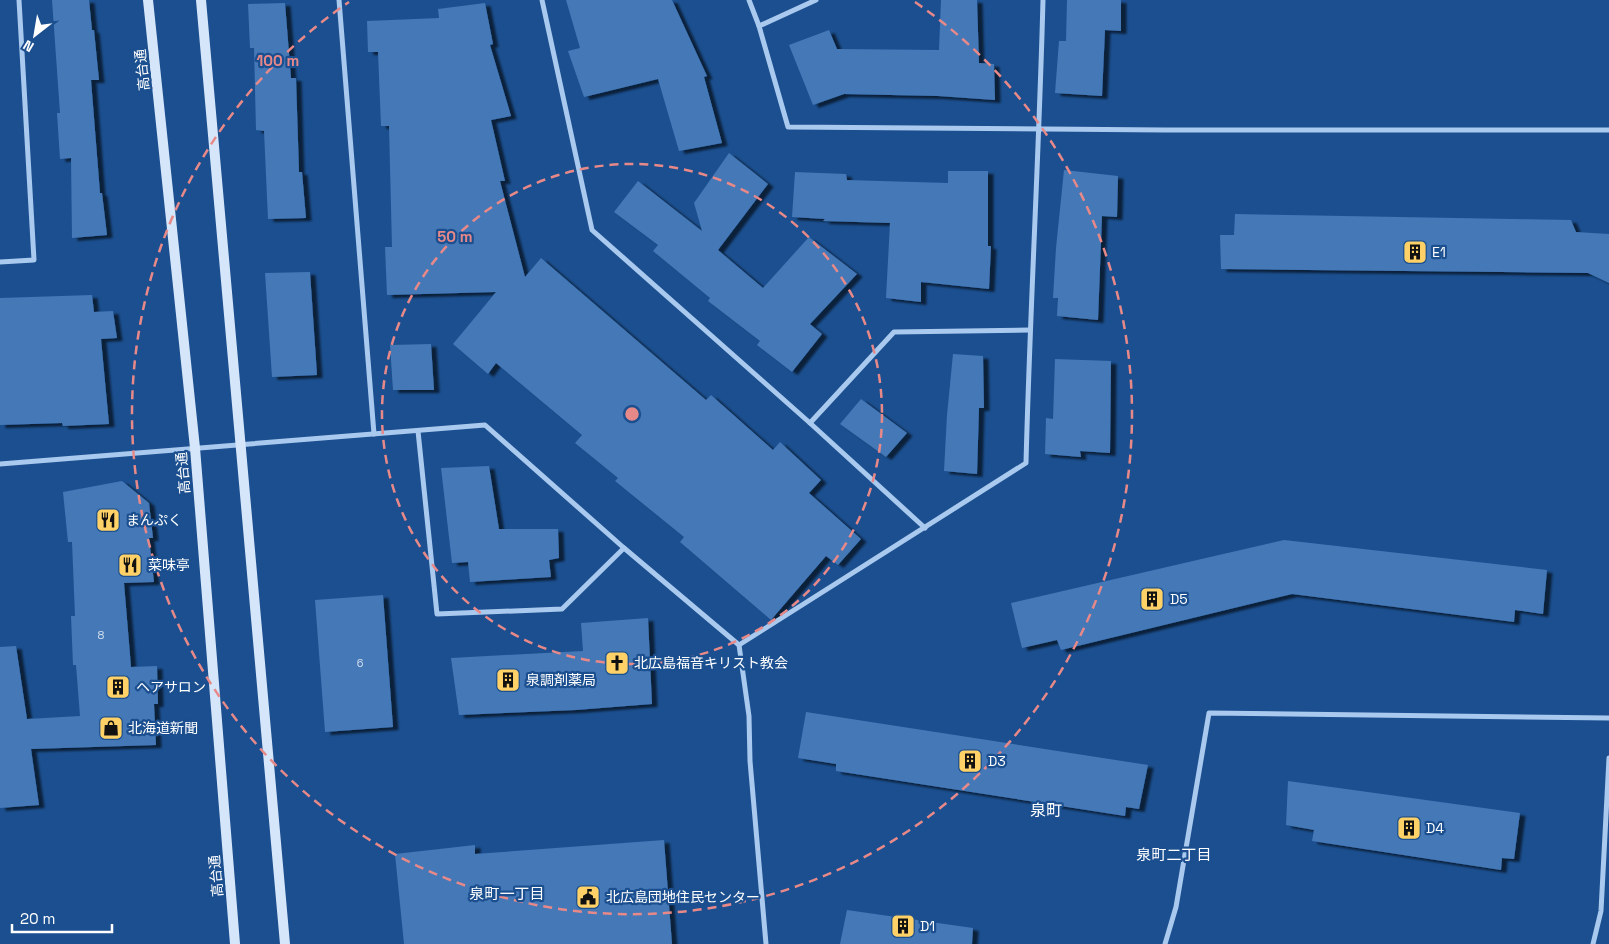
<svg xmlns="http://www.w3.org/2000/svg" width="1609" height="944" font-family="'Space Grotesk','Noto Sans JP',sans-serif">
	<defs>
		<filter id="shadow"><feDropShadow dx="5.5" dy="3" stdDeviation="1" flood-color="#0009"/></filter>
	</defs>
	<rect width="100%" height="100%" fill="#1b4f8f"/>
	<g fill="#4478b7" filter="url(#shadow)">
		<polygon points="52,0 89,0 92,30 94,30 99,80 91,80 100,193 102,193 107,235 72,238 71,158 60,159 57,113 60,113"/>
		<polygon points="566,0 672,0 707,76 704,77 722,143 679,151 658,79 584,97 568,51 580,48"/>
		<polygon points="941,0 977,0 979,63 994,64 995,100 938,96 844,94 813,105 789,45 829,30 837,49 939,50"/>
		<polygon points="1067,0 1121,0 1121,31 1105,30 1102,96 1055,93 1059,41 1066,41"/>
		<polygon points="285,3 291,78 296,78 299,172 302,172 306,218 268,219 264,131 256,130 254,48 250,48 248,4"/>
		<polygon points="485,3 493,44 490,45 511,116 491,120 505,181 500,181 525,277 541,258 706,400 711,395 773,450 780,442 821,480 809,493 861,539 838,565 826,556 771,620 680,542 684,537 615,481 618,478 575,443 582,435 496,363 488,374 453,344 496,292 387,295 385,247 392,247 389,126 381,126 378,52 368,52 367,21 439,18 438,9"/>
		<polygon points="729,153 768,184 718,250 763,288 809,237 857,274 810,324 822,334 792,372 757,345 760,341 708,301 710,298 653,251 658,245 614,212 638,181 702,231 694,203"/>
		<polygon points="1064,170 1118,176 1117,217 1102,216 1098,320 1057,316 1058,298 1053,298 1056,248"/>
		<polygon points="948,171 988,171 988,246 991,246 989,289 921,282 921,302 886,298 890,223 823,221 825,219 792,217 795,172 846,174 847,180 948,183"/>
		<polygon points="1235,214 1571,220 1576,232 1609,234 1609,283 1588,273 1221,269 1220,235 1234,235"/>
		<polygon points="310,272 317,375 272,377 265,273"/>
		<polygon points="92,295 94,312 113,311 117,338 101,339 109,424 63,426 62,423 0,425 0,298"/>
		<polygon points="431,344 434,390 393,390 390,345"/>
		<polygon points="953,354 983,356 984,408 979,408 977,474 944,471 947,415"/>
		<polygon points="1055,359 1111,361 1110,453 1080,451 1081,457 1045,454 1046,418 1053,419"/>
		<polygon points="861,399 907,433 886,457 840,424"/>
		<polygon points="489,466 499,529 558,529 559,558 549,560 551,577 470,582 468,562 452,563 441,468"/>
		<polygon points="122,481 149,503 153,538 149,538 154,582 124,583 131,667 157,666 158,704 154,704 156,745 31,749 39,805 0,808 0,647 16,646 27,719 80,716 76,665 73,665 71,616 75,616 72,542 68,542 63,492"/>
		<polygon points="1284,540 1547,570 1543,614 1515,610 1514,622 1292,594 1061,650 1057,640 1022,648 1011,603"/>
		<polygon points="383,595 393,727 325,732 315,600"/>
		<polygon points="648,618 652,704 576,710 459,715 451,658 583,651 581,623"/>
		<polygon points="806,712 1148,765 1139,809 1126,807 1125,816 836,771 836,764 798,758"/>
		<polygon points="1288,781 1520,813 1514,859 1502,858 1501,870 1312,841 1314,830 1286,825"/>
		<polygon points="664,840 672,944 404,944 395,854 475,845 475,854"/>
		<polygon points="847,910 973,928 972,944 840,944"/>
	</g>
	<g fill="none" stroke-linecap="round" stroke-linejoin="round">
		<g stroke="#a9c9ee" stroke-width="5">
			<polyline points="339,0 374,434"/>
			<polyline points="542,0 592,230 810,423 925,528"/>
			<polyline points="749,0 759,26 788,127 1164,130 1609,130"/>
			<polyline points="759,26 816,0"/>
			<polyline points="0,262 34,260 19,0"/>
			<polyline points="810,423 894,332 1030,330"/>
			<polyline points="418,431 437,614 562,609 624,548"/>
			<polyline points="0,464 485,425 624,548 739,645 749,716 750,761 766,944"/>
			<path d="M739,645L1026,463C1030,309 1039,154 1043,0"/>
			<polyline points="1165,944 1176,907 1209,713 1609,718"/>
			<polyline points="1593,944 1601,911 1609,758"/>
		</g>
		<g stroke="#d6e6fa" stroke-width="10">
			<polyline points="148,0 195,448 235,944"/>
			<polyline points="201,0 285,944"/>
		</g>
	</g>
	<g fill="none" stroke="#e88989" stroke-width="2.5" stroke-dasharray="9 6">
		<circle cx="632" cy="414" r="250"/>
		<path d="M915 2A500 500 0 1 1 349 2"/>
	</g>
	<defs>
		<g id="building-square" transform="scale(1.25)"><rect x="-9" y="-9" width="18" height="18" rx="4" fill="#ffd166" stroke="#1b4f8f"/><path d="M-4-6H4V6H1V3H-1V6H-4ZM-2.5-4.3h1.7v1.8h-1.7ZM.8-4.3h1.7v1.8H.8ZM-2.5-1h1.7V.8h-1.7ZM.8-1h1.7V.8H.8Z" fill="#111"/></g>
		<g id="restaurant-square" transform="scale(1.25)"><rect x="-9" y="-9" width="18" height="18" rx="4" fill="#ffd166" stroke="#1b4f8f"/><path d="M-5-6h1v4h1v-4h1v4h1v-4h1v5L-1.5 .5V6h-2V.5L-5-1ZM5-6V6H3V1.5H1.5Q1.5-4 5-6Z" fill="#111"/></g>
		<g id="church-square" transform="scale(1.25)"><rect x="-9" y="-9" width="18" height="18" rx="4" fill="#ffd166" stroke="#1b4f8f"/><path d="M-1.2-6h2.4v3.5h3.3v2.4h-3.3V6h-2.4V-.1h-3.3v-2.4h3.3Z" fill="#111"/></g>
		<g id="shop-square" transform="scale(1.25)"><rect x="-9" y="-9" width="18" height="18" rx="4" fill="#ffd166" stroke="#1b4f8f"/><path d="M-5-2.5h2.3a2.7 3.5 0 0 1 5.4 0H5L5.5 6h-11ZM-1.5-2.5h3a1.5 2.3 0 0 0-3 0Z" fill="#111"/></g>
		<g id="civic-square" transform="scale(1.25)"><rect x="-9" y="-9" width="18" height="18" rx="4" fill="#ffd166" stroke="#1b4f8f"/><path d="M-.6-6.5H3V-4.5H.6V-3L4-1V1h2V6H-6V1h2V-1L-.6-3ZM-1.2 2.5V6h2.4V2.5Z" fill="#111"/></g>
	</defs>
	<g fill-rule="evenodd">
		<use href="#building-square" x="1415" y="252"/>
		<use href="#restaurant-square" x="108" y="520"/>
		<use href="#restaurant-square" x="130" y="565"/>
		<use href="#building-square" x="1152" y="599"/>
		<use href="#church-square" x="617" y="663"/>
		<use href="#building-square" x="508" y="680"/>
		<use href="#building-square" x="118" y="687"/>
		<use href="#shop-square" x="111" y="728"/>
		<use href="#building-square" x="970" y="761"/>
		<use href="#building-square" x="1409" y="828"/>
		<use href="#civic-square" x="588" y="897"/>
		<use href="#building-square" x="903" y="926"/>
	</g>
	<g text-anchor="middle" stroke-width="4.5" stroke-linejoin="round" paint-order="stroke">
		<g font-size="11" fill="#d0dded">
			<text x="101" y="639">8</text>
			<text x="360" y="667">6</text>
		</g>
		<g font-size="14" fill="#fff" stroke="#1b4f8f">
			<text transform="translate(142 70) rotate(-96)" y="5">高台通</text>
			<text transform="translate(183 473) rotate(-95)" y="5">高台通</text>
			<text transform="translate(216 876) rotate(-95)" y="5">高台通</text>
		</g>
		<g font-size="14" fill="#fff" stroke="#1b4f8f" text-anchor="start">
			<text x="1432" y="257">E1</text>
			<text x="126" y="525">まんぷく</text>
			<text x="148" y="570">菜味亭</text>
			<text x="1170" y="604">D5</text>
			<text x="634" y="668">北広島福音キリスト教会</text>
			<text x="526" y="685">泉調剤薬局</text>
			<text x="136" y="692">ヘアサロン</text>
			<text x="128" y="733">北海道新聞</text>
			<text x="988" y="766">D3</text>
			<text x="1426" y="833">D4</text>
			<text x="606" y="902">北広島団地住民センター</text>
			<text x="920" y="931">D1</text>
		</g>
		<g font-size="15" fill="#fff" stroke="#1b4f8f">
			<text x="1174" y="860">泉町二丁目</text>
			<text x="507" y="899">泉町一丁目</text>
		</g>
		<g font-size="16" fill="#fff" stroke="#1b4f8f">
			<text x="1046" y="816">泉町</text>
		</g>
	</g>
	<circle cx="632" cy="414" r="8" fill="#e88989" stroke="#1b4f8f" stroke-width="2.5"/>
	<g font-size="15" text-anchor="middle" font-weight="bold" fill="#e88989" stroke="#1b4f8f" stroke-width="4.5" stroke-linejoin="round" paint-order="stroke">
		<text x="278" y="66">100 m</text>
		<text x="455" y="242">50 m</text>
	</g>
	<g transform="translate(35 35) rotate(211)" stroke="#1b4f8f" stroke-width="4" paint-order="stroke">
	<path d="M0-4L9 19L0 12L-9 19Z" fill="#ffffff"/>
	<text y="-8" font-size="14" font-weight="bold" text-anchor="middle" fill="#ffffff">N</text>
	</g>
	<path d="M12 924v8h100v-8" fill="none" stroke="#ffffff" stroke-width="2.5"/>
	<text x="20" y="924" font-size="15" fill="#ffffff" stroke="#1b4f8f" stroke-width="4" paint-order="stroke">20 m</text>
</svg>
